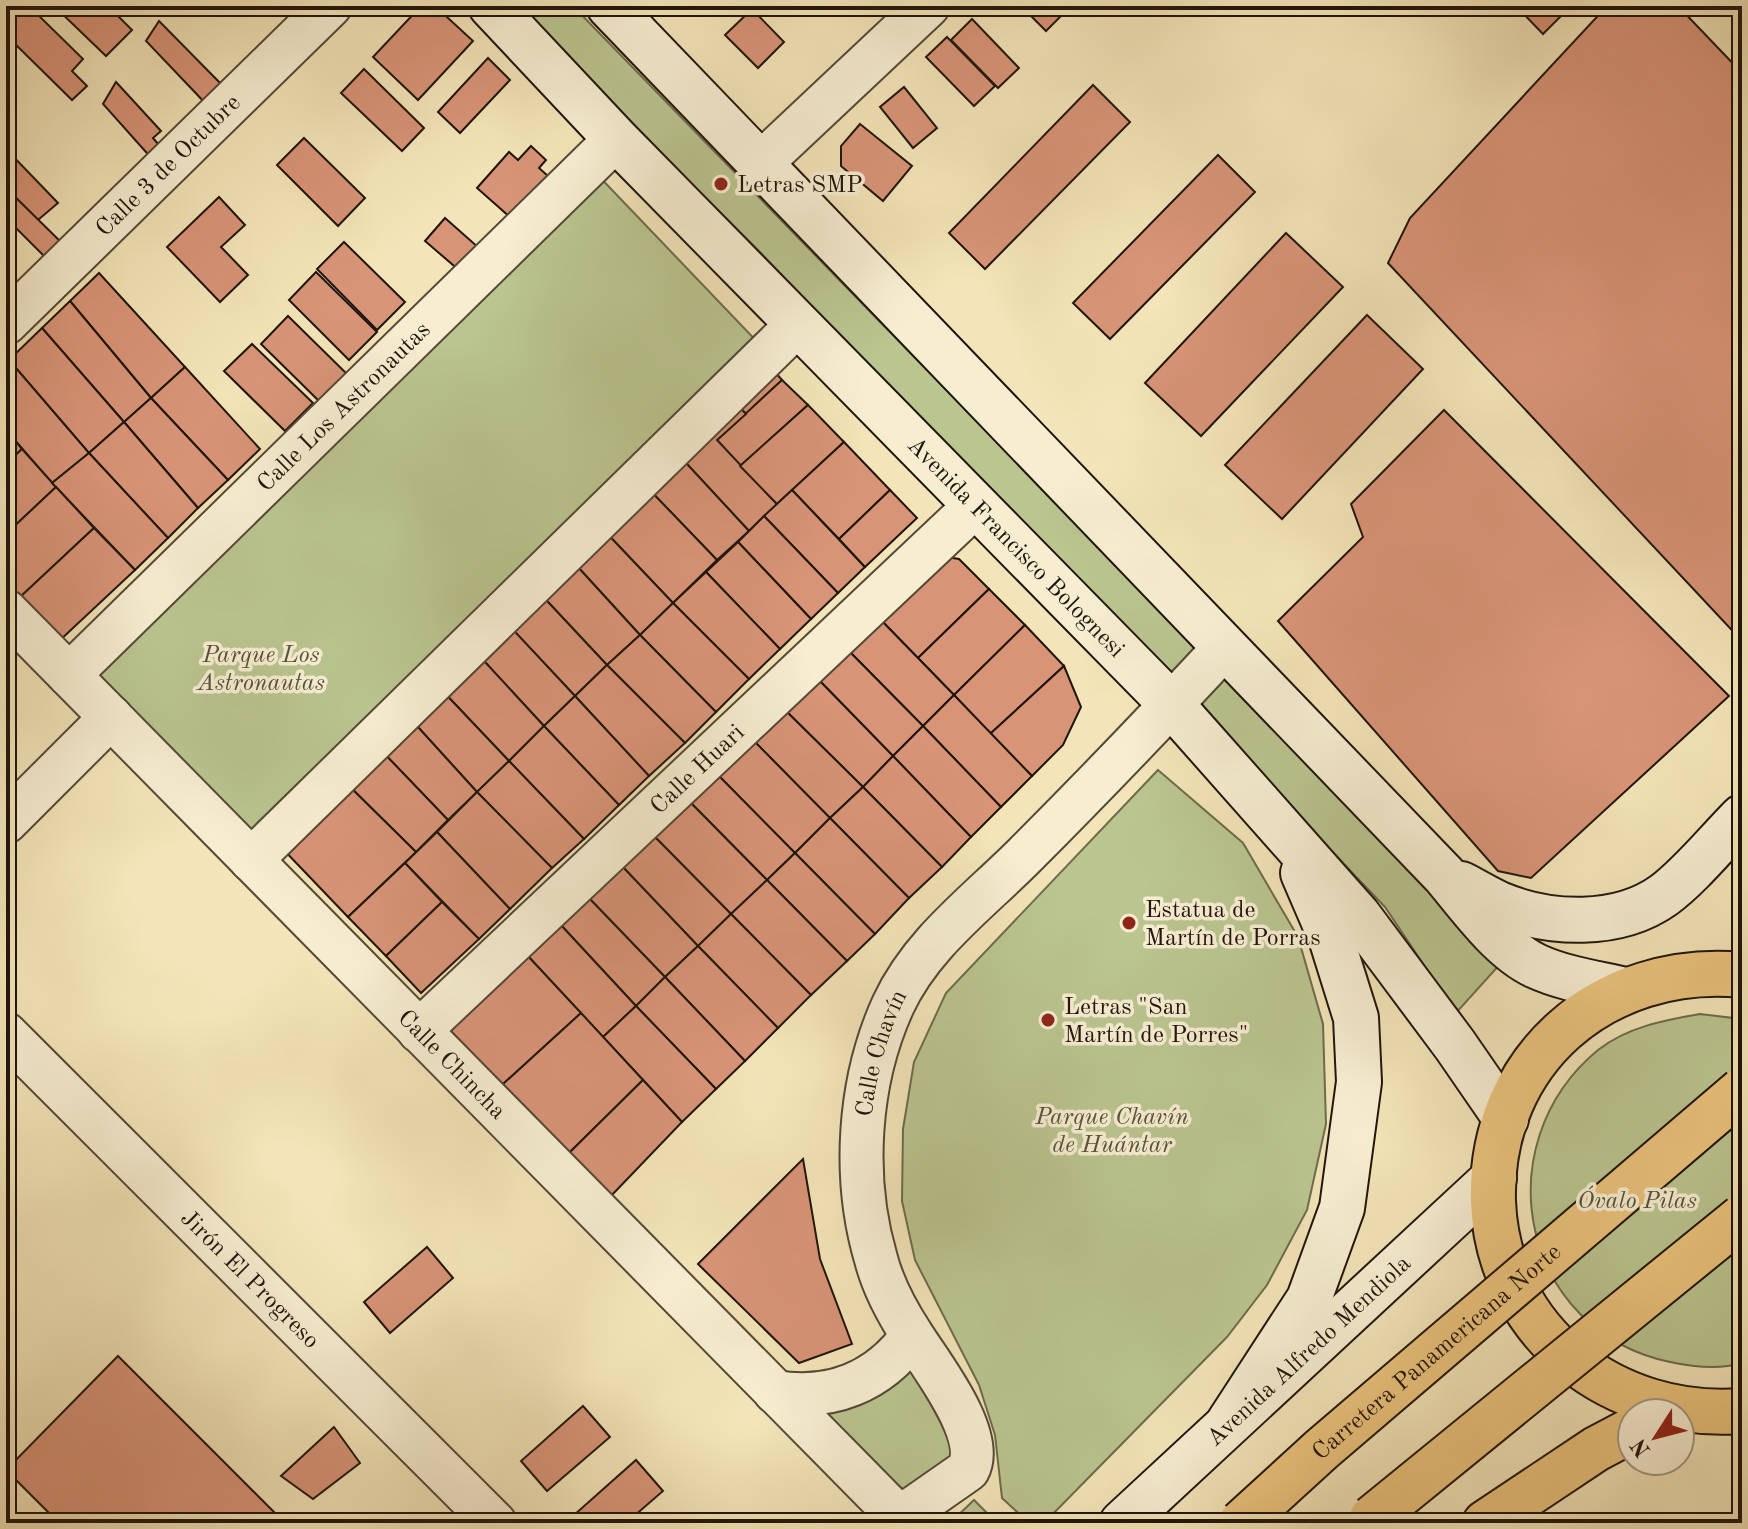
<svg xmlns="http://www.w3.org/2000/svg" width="1748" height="1529" font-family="'Old Standard TT',serif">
	<rect width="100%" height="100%" fill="#f3e5b9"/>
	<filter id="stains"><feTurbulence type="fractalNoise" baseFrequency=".0025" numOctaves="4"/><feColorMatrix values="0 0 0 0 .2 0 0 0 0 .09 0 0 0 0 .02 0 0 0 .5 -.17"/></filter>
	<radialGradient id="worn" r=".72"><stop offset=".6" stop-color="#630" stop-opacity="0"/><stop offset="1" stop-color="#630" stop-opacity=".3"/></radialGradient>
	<g fill="#bac590" stroke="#6c6c4e" stroke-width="2">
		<polygon points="513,6 573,6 1502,962 1456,1013 1385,907 758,250"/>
		<polygon points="592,169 765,350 256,848 80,669"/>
		<polygon points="1158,770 1243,843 1298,937 1323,1024 1326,1124 1307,1210 1267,1285 1227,1337 1044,1523 1029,1523 1002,1498 995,1435 979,1385 915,1260 902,1201 903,1129 914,1062 946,993"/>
		<path d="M1700,1014L1742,1019V1363C1719,1370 1693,1367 1670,1362C1521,1331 1483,1145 1598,1050C1627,1027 1665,1020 1700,1014Z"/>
		<polygon points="899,1354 970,1440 898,1516 809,1395"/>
		<polygon points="974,1500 997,1523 950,1523"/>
	</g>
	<g fill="#d89477" stroke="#1f140c" stroke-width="2">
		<polygon points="6,6 29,6 83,59 72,71 87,86 72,100 6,35"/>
		<polygon points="54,6 108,6 132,30 106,56"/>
		<polygon points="421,6 435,6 473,41 418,100 373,57"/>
		<polygon points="1021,6 1062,6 1066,11 1046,31"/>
		<polygon points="1516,6 1571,6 1543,34"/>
		<polygon points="1607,6 1678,6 1742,73 1742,641 1388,263 1410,218"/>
		<polygon points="752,9 784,42 758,68 725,35"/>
		<polygon points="972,19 1019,68 998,88 951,40"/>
		<polygon points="159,21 226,89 208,106 146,41"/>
		<polygon points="947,37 995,86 974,106 926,57"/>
		<polygon points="488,58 510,80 460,133 438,112"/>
		<polygon points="364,69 424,128 402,151 341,93"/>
		<polygon points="116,82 161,131 153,138 165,152 154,161 103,104"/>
		<polygon points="1093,85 1130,122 985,269 949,233"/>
		<polygon points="904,87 937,128 913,148 880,107"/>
		<polygon points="860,124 912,166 883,201 841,166 841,146"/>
		<polygon points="304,138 365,198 338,226 277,165"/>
		<polygon points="531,146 546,160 539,168 548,176 511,218 477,188 509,152 518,160"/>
		<polygon points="6,149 58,203 38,220 6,188"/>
		<polygon points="1218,155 1255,192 1110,339 1073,303"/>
		<polygon points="6,188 64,245 49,261 6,218"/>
		<polygon points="219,197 245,225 221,247 248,275 220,302 167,247"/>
		<polygon points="445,218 479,248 460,271 425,241"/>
		<polygon points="1286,233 1343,287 1201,436 1145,383"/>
		<polygon points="344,242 405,302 377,330 317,269"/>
		<polygon points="316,272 377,332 349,360 289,300"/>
		<polygon points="99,273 185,367 151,398 70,301"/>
		<polygon points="70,301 151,398 124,422 42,328"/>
		<polygon points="1367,315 1423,369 1282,519 1225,465"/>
		<polygon points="288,316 349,376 322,404 261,344"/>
		<polygon points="42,328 124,422 89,453 9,360"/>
		<polygon points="252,344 313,403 285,431 224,371"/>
		<polygon points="9,360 89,453 52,483 6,430 6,364"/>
		<polygon points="769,365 782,380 746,414 728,395"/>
		<polygon points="185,367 260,449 228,480 151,398"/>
		<polygon points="782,380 808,405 740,466 717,440"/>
		<polygon points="728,395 746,414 717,440 777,504 749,531 674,450"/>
		<polygon points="151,398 228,480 198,508 124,422"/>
		<polygon points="808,405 844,442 777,504 740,466"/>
		<polygon points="1444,410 1729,696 1531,878 1498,871 1278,621 1363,537 1351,504"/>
		<polygon points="124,422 198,508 168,538 89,453"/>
		<polygon points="6,430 22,449 6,464"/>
		<polygon points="844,442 890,490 839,539 792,490"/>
		<polygon points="22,449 56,487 6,534 6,464"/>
		<polygon points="674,450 749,531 717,560 641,481"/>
		<polygon points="89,453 168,538 135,570 52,483"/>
		<polygon points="641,481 717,560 673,603 597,523"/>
		<polygon points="56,487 94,528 18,599 6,587 6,534"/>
		<polygon points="792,490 865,567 838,593 764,516"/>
		<polygon points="890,490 917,518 865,567 839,539"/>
		<polygon points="764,516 838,593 811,619 738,542"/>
		<polygon points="597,523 673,603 640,635 566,554"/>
		<polygon points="94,528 135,570 58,642 18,599"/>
		<polygon points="738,542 811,619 780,649 706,572"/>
		<polygon points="566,554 640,635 607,665 533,586"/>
		<polygon points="946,557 959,559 989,589 918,658 877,616"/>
		<polygon points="706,572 780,649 749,679 673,603"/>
		<polygon points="533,586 607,665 575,696 502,618"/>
		<polygon points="989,589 1025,625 954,695 918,658"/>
		<polygon points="673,603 749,679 716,712 640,635"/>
		<polygon points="877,616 954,695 923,726 845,647"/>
		<polygon points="502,618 575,696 544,726 473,649"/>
		<polygon points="1025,625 1064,666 990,734 954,695"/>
		<polygon points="640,635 716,712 685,743 607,665"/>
		<polygon points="845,647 923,726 893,756 815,676"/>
		<polygon points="473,649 544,726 509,761 436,684"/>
		<polygon points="607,665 685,743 649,776 575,696"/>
		<polygon points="1064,666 1081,707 1063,745 1032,776 990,734"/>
		<polygon points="815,676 893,756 863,787 783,708"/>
		<polygon points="436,684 509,761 477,792 407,715"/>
		<polygon points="954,695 1032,776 1001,807 923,726"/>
		<polygon points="575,696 649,776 619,805 544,726"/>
		<polygon points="783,708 863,787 830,818 751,738"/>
		<polygon points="407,715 477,792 448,820 377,746"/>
		<polygon points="544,726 619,805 584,839 509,761"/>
		<polygon points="923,726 1001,807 971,837 893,756"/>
		<polygon points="751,738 830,818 795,853 716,773"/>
		<polygon points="377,746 448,820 416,852 343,780"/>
		<polygon points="893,756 971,837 942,867 863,787"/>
		<polygon points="509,761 584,839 552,868 477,792"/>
		<polygon points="716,773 795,853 767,880 688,800"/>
		<polygon points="343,780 416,852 348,917 279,845"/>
		<polygon points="863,787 942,867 909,898 830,818"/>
		<polygon points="477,792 552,868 510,909 437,832"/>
		<polygon points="688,800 767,880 731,914 652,834"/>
		<polygon points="830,818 909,898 875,934 795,853"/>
		<polygon points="437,832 510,909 479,939 405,863"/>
		<polygon points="652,834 731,914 698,946 620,864"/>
		<polygon points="795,853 875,934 847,961 767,880"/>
		<polygon points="405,863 442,902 386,956 348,917"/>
		<polygon points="620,864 698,946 665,977 587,896"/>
		<polygon points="767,880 847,961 811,995 731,914"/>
		<polygon points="587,896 665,977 636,1006 559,923"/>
		<polygon points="442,902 479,939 421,993 386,956"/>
		<polygon points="731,914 811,995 778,1028 698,946"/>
		<polygon points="559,923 636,1006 603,1037 526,954"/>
		<polygon points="698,946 778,1028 745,1061 665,977"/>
		<polygon points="526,954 581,1013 502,1085 447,1027"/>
		<polygon points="665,977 745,1061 716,1089 636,1006"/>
		<polygon points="636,1006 716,1089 682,1122 603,1037"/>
		<polygon points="581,1013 643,1080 568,1154 502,1085"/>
		<polygon points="643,1080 682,1122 610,1197 568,1154"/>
		<polygon points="803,1159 820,1259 852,1344 799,1363 698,1264"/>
		<polygon points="427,1247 453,1278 390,1333 364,1302"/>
		<polygon points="118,1356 285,1523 59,1523 6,1470"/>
		<polygon points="583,1406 610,1437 547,1491 521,1461"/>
		<polygon points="334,1427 360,1463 313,1499 281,1476"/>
		<polygon points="636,1460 663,1491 626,1523 581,1523 574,1515"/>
	</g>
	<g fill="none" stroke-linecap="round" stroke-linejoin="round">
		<g stroke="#544837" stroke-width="46">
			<g id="street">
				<polyline points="760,164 928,6"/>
				<path id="s1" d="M6,323L330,6"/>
				<path id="s2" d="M6,611L898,1516"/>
				<path id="s3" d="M69,675L616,139"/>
				<polyline points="6,822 111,717"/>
				<polyline points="251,860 798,324"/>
				<path id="s4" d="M419,1031L975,506"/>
				<path id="s5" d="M6,1034L495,1523"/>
				<path d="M775,1392C831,1401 879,1382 912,1336"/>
				<path id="s6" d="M892,1523L968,1470C987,1435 930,1364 912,1335C897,1312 883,1286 876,1259C852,1178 858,1082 893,1005C921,944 978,902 1024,856C1092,788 1159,718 1225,647"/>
			</g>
		</g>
		<g stroke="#1f140c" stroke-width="48">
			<g id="secondary">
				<path id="s7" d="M491,6L616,139L1171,704L1358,915L1455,1045L1506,1119"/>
				<path d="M609,6L1444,875C1469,905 1501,950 1536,966C1564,979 1596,983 1626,990"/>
				<path d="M1461,884C1473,890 1486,898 1499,904C1549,925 1618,928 1664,895C1691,875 1718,841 1742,817"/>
				<polyline points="1229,1422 1309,1299 1342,1208 1359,1082 1356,1018 1331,938 1303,873"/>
				<path id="s8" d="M1122,1523L1494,1178"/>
			</g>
		</g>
		<g stroke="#1f140c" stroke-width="48">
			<g id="primary">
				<path d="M1742,975C1604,962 1489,1059 1493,1201C1498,1334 1615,1421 1742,1411"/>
				<polyline points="1485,1523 1596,1449 1632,1430"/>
			</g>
		</g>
		<use href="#street" stroke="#f7eed2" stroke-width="42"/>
		<use href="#secondary" stroke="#f7eed2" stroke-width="44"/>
		<use href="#primary" stroke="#eac27c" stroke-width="44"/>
		<g stroke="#1f140c" stroke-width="48" stroke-linecap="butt">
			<g id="highway-bridge">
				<polyline points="1372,1518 1742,1217"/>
				<path id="s9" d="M1241,1523L1322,1449L1742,1090"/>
			</g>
		</g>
		<use href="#highway-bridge" stroke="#eac27c" stroke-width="44"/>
	</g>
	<g fill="#8f2418" stroke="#f7eed2" stroke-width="3">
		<circle cx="721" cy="184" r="8"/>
		<circle cx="1129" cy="923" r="8"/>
		<circle cx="1048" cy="1020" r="8"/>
	</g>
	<g text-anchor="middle" stroke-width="7" stroke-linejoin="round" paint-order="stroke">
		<g font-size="24" fill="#1f140c" stroke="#f7eed2">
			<text dy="8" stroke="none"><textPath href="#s1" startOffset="226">Calle 3 de Octubre</textPath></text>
			<text dy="8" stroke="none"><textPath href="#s3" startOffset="384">Calle Los Astronautas</textPath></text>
			<text dy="8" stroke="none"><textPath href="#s7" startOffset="754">Avenida Francisco Bolognesi</textPath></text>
			<text dy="8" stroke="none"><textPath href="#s4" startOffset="382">Calle Huari</textPath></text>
			<text dy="8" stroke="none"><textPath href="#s6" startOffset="538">Calle Chavín</textPath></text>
			<text dy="8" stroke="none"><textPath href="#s2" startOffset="636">Calle Chincha</textPath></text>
			<text dy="8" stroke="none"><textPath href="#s5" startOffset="346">Jirón El Progreso</textPath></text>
			<text dy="8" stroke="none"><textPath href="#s8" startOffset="254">Avenida Alfredo Mendiola</textPath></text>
			<text dy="8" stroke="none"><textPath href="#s9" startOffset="260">Carretera Panamericana Norte</textPath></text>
		</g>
		<g font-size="24" fill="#1f140c" stroke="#f7eed2" text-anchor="start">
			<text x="737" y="192">Letras SMP</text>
			<text x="1145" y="917">Estatua de<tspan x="1145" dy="28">Martín de Porras</tspan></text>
			<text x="1064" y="1014">Letras "San<tspan x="1064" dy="28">Martín de Porres"</tspan></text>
		</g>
		<g font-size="24" font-style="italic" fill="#55523a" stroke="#f7eed2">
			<text x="261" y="662">Parque Los<tspan x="261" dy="28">Astronautas</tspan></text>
			<text x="1112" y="1124">Parque Chavín<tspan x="1112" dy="28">de Huántar</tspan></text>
			<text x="1637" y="1208">Óvalo Pilas</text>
		</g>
	</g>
	<rect width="1748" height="1529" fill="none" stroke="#f3e5b9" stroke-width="32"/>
	<rect x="8" y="8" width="1732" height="1513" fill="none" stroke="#1f140c" stroke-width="4"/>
	<rect x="16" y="16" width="1716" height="1497" fill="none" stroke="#1f140c" stroke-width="2"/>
	<g transform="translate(1656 1437) rotate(234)"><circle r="38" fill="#f7eed2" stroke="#a19783" stroke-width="2"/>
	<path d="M0-6L14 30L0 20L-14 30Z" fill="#8f2418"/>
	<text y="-12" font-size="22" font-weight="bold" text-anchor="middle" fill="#1f140c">N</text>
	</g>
	<rect width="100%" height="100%" filter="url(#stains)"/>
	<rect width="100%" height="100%" fill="url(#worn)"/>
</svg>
